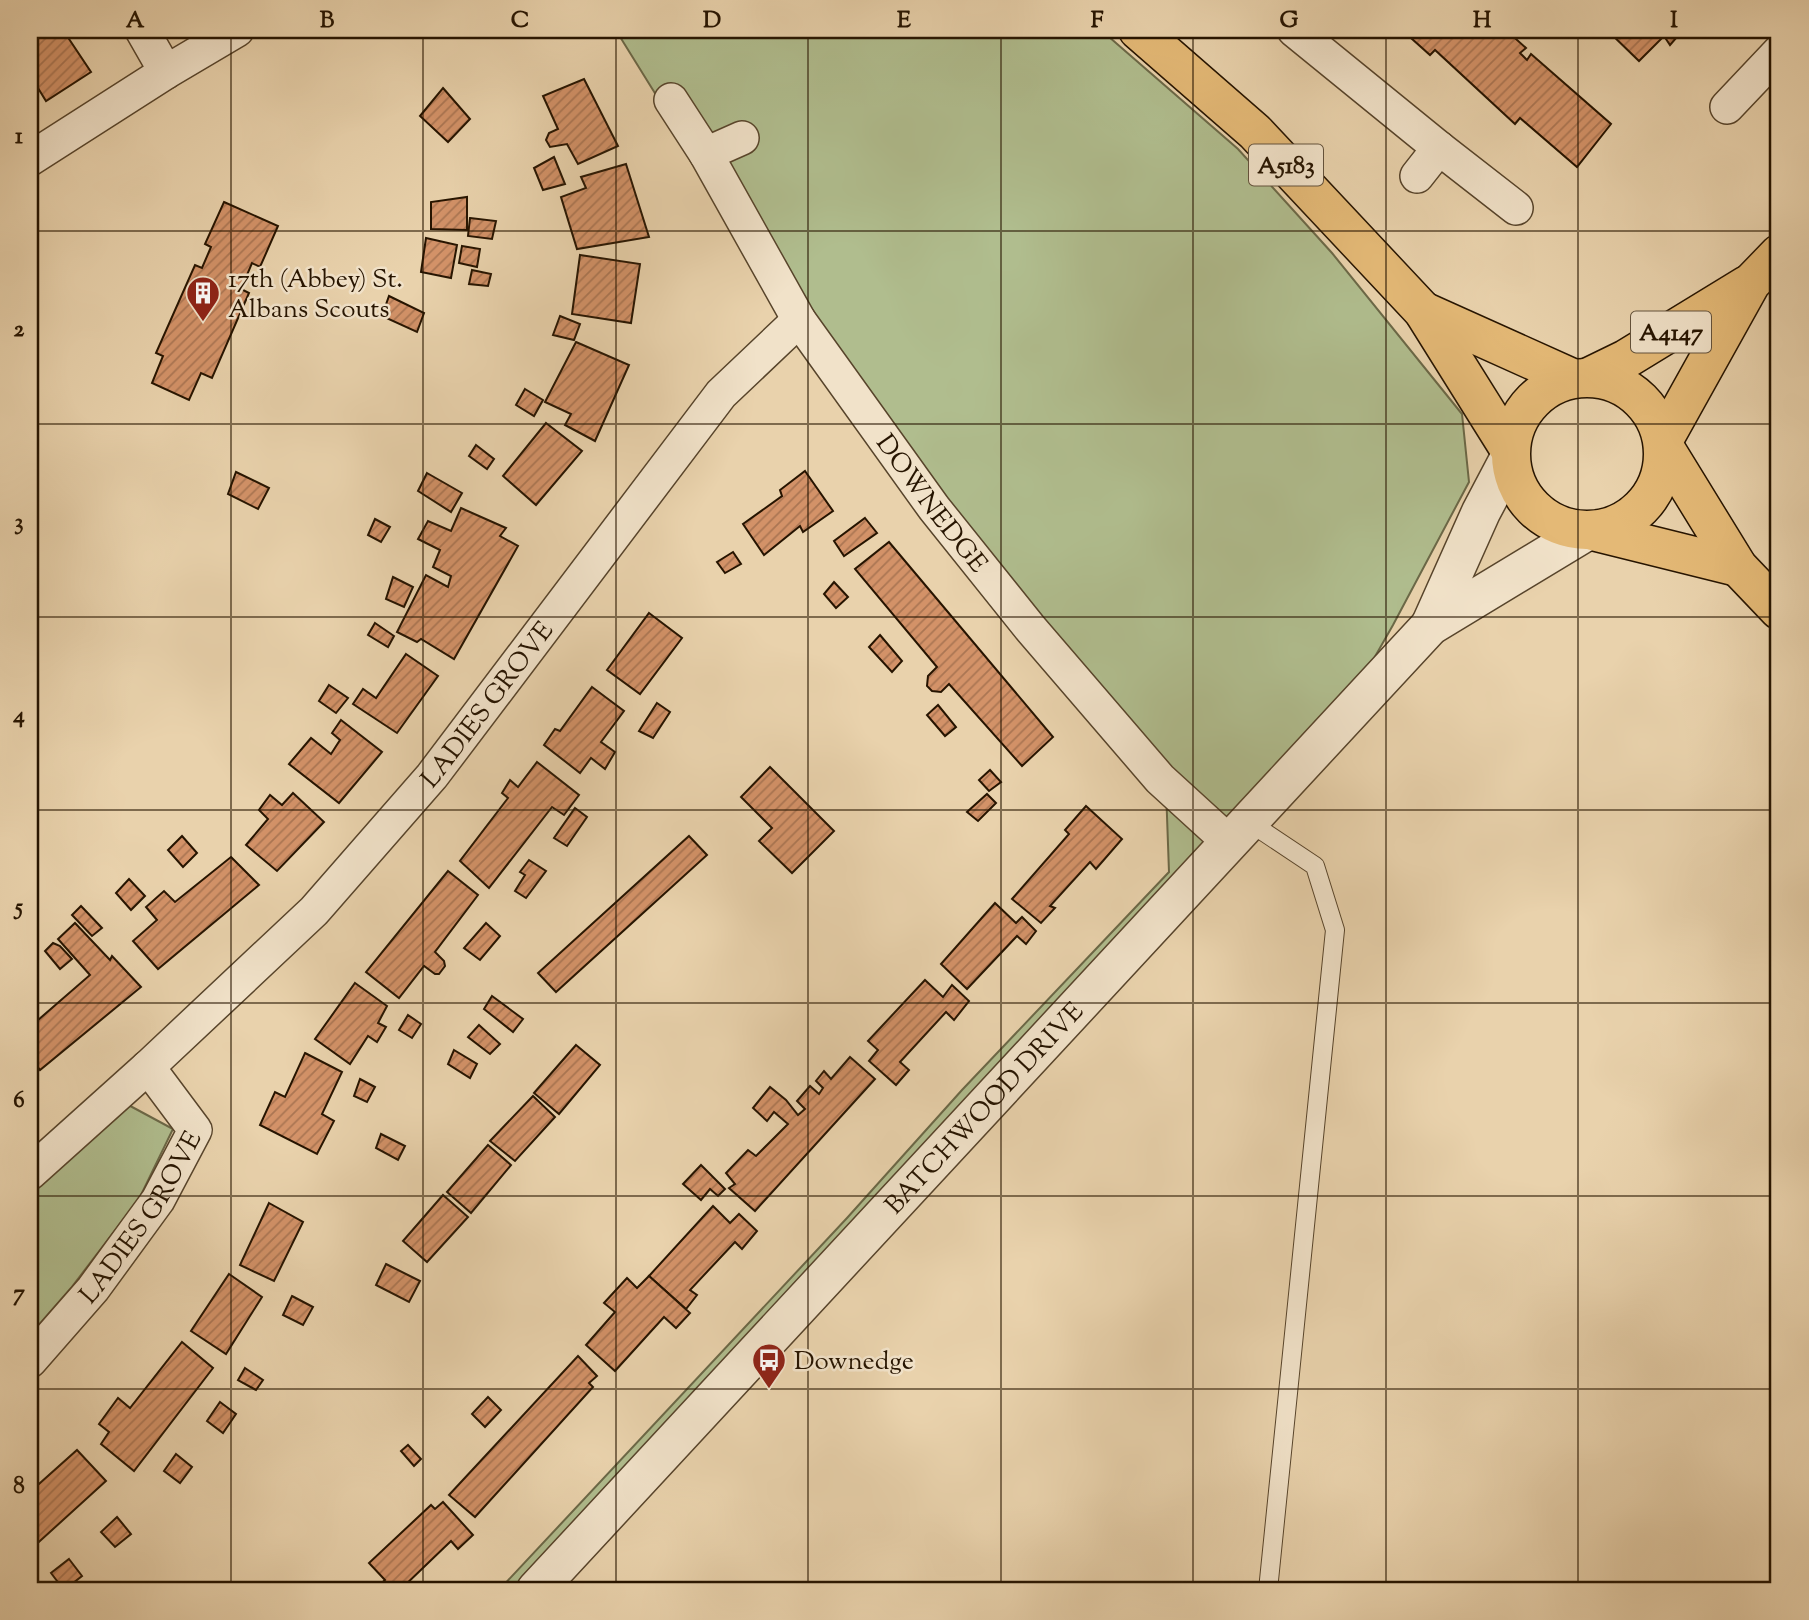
<svg xmlns="http://www.w3.org/2000/svg" width="1809" height="1620" font-family="'Sorts Mill Goudy',serif">
	<defs>
		<pattern id="building-hatch" width="6" height="6" patternUnits="userSpaceOnUse" patternTransform="scale(1.75)"><rect width="6" height="6" fill="#d39268"/><path d="M-1 1l2-2M0 6l6-6M5 7l2-2" fill="none" stroke="#ab7653"/></pattern>
	</defs>
	<rect width="100%" height="100%" fill="#e9d2ac"/>
	<filter id="stains"><feTurbulence type="fractalNoise" baseFrequency=".00286" numOctaves="4"/><feColorMatrix values="0 0 0 0 .2 0 0 0 0 .09 0 0 0 0 .02 0 0 0 .5 -.17"/></filter>
	<radialGradient id="worn" r=".72"><stop offset=".6" stop-color="#630" stop-opacity="0"/><stop offset="1" stop-color="#630" stop-opacity=".3"/></radialGradient>
	<g fill="#b0bd8e" stroke="#6b6847" stroke-width="2">
		<polygon points="674,30 1101,30 1238,149 1332,253 1462,414 1469,482 1393,625 1324,746 1217,825 940,507 666,111 617,32"/>
		<polygon points="1166,788 1226,858 545,1590 499,1590 847,1218 962,1090 1169,872"/>
		<polygon points="121,1101 173,1129 139,1199 71,1288 30,1335 30,1181"/>
	</g>
	<g fill="url(#building-hatch)" stroke="#261400" stroke-width="2">
		<polygon points="43,30 63,30 91,72 46,101 30,75 30,38"/>
		<polygon points="1402,30 1506,30 1526,48 1520,53 1527,60 1531,54 1611,124 1577,167 1520,118 1515,124 1435,50 1430,55"/>
		<polygon points="1607,30 1683,30 1670,45 1664,36 1639,61"/>
		<polygon points="584,79 618,146 578,164 567,144 550,147 546,140 549,133 558,129 543,96"/>
		<polygon points="443,88 470,119 448,142 420,116"/>
		<polygon points="554,157 565,184 543,190 534,168"/>
		<polygon points="626,164 649,237 577,249 561,197 586,188 581,177"/>
		<polygon points="467,197 467,230 431,229 431,202"/>
		<polygon points="224,202 278,226 260,267 252,263 241,289 249,293 212,378 201,373 189,400 152,383 163,356 156,353 195,265 202,268 211,247 205,244"/>
		<polygon points="470,218 496,221 492,239 468,236"/>
		<polygon points="426,238 457,245 451,278 421,272"/>
		<polygon points="462,246 480,249 477,267 459,263"/>
		<polygon points="580,255 640,264 631,323 572,314"/>
		<polygon points="472,270 491,274 488,286 469,284"/>
		<polygon points="389,296 424,313 417,332 382,316"/>
		<polygon points="560,316 580,324 574,340 553,335"/>
		<polygon points="576,342 629,365 595,441 565,425 571,414 545,402"/>
		<polygon points="525,389 543,400 534,416 516,405"/>
		<polygon points="546,423 582,451 536,505 503,476"/>
		<polygon points="476,445 494,459 487,469 469,456"/>
		<polygon points="805,471 833,511 803,532 800,526 764,555 743,524 782,496 780,490"/>
		<polygon points="236,472 269,488 258,509 228,494"/>
		<polygon points="427,473 462,493 451,512 418,491"/>
		<polygon points="461,508 506,528 500,536 518,546 454,659 421,639 417,642 397,632 426,575 448,587 451,576 433,567 440,550 418,539 428,521 451,531"/>
		<polygon points="865,518 877,533 844,556 834,541"/>
		<polygon points="375,519 390,527 381,542 368,535"/>
		<polygon points="889,542 1053,737 1022,766 949,684 941,692 932,691 927,686 928,676 937,667 855,569"/>
		<polygon points="733,552 741,564 725,573 717,562"/>
		<polygon points="393,577 413,587 404,607 386,599"/>
		<polygon points="834,582 848,597 836,608 824,594"/>
		<polygon points="649,613 682,638 640,694 607,670"/>
		<polygon points="375,623 394,636 388,647 368,635"/>
		<polygon points="880,635 902,661 892,672 869,647"/>
		<polygon points="406,654 438,676 397,733 353,704 363,689 376,698"/>
		<polygon points="329,685 348,698 336,713 319,701"/>
		<polygon points="592,687 624,711 601,742 615,752 605,769 591,758 580,773 544,745 555,729 560,731"/>
		<polygon points="657,703 670,712 653,738 639,731"/>
		<polygon points="938,705 956,727 945,736 927,715"/>
		<polygon points="341,720 382,752 339,803 289,764 311,738 331,754 340,740 332,733"/>
		<polygon points="537,762 579,795 564,815 552,807 489,888 460,861 508,798 502,793 510,780 518,787"/>
		<polygon points="770,767 834,831 792,873 759,841 772,828 741,797"/>
		<polygon points="990,770 1001,782 989,791 979,780"/>
		<polygon points="293,793 324,822 277,871 246,845 268,819 259,810 270,795 282,805"/>
		<polygon points="987,794 996,803 978,821 967,812"/>
		<polygon points="1086,806 1122,839 1096,869 1090,862 1050,906 1055,908 1041,923 1012,899 1069,834 1065,830"/>
		<polygon points="575,808 587,817 567,846 554,838"/>
		<polygon points="182,836 197,853 183,867 168,850"/>
		<polygon points="689,836 707,855 556,992 538,973"/>
		<polygon points="231,857 259,885 158,969 133,941 157,920 146,907 164,891 175,902"/>
		<polygon points="529,860 546,871 526,898 515,891 525,875 520,872"/>
		<polygon points="448,871 478,895 435,952 444,961 445,966 439,974 435,974 424,966 399,998 366,972"/>
		<polygon points="129,879 145,896 131,910 116,893"/>
		<polygon points="995,903 1016,923 1022,917 1036,931 1026,944 1017,936 967,989 941,964"/>
		<polygon points="81,906 102,928 92,936 72,915"/>
		<polygon points="75,923 110,960 112,956 141,987 40,1070 30,1058 30,1027 90,975 58,939"/>
		<polygon points="486,923 500,936 480,960 464,948"/>
		<polygon points="53,943 60,946 72,959 60,969 45,951"/>
		<polygon points="925,980 943,997 952,985 969,1001 954,1020 946,1012 900,1062 909,1070 896,1085 869,1061 878,1050 868,1041"/>
		<polygon points="355,983 387,1006 378,1023 386,1027 377,1042 368,1036 350,1064 315,1039"/>
		<polygon points="492,996 523,1019 513,1032 484,1009"/>
		<polygon points="408,1015 421,1024 412,1038 399,1030"/>
		<polygon points="479,1025 500,1044 490,1054 468,1037"/>
		<polygon points="576,1045 600,1065 559,1114 534,1093"/>
		<polygon points="454,1050 477,1064 470,1078 448,1064"/>
		<polygon points="305,1053 342,1072 322,1114 334,1121 317,1154 260,1125 275,1092 285,1097"/>
		<polygon points="850,1057 875,1079 755,1211 729,1188 735,1184 726,1173 748,1150 756,1156 788,1124 774,1112 767,1121 753,1108 770,1087 786,1100 798,1115 805,1109 797,1101 810,1086 819,1094 823,1088 816,1081 824,1071 831,1079"/>
		<polygon points="360,1079 375,1087 367,1102 354,1096"/>
		<polygon points="533,1096 555,1117 515,1161 490,1141"/>
		<polygon points="381,1134 405,1146 398,1160 376,1148"/>
		<polygon points="488,1145 511,1165 471,1213 447,1192"/>
		<polygon points="701,1165 725,1189 718,1196 710,1189 701,1200 683,1184"/>
		<polygon points="443,1195 468,1217 427,1262 403,1241"/>
		<polygon points="269,1203 303,1222 274,1281 240,1265"/>
		<polygon points="713,1206 730,1223 739,1214 757,1231 742,1249 735,1242 690,1290 697,1295 686,1309 649,1276"/>
		<polygon points="386,1264 420,1281 409,1302 376,1285"/>
		<polygon points="229,1274 262,1297 226,1354 191,1331"/>
		<polygon points="649,1276 690,1313 676,1328 664,1317 615,1371 586,1345 615,1312 604,1303 627,1278 637,1288"/>
		<polygon points="292,1296 313,1307 303,1325 283,1315"/>
		<polygon points="182,1342 213,1368 134,1471 101,1444 109,1432 99,1424 118,1398 130,1408"/>
		<polygon points="578,1356 597,1376 589,1383 593,1387 475,1517 449,1495"/>
		<polygon points="245,1368 263,1380 256,1390 238,1380"/>
		<polygon points="488,1397 501,1410 485,1427 472,1414"/>
		<polygon points="220,1402 236,1414 223,1433 207,1421"/>
		<polygon points="408,1445 421,1459 414,1466 401,1451"/>
		<polygon points="77,1450 106,1481 30,1550 30,1492"/>
		<polygon points="176,1454 192,1467 180,1483 164,1471"/>
		<polygon points="443,1502 473,1535 458,1549 451,1541 400,1590 380,1590 377,1587 385,1580 369,1563 431,1505 435,1509"/>
		<polygon points="117,1517 131,1534 115,1547 101,1532"/>
		<polygon points="69,1559 82,1576 64,1590 51,1573"/>
	</g>
	<g fill="none" stroke-linecap="round" stroke-linejoin="round">
		<g stroke="#57442b" stroke-width="20">
			<polyline id="service" points="1249,822 1315,866 1335,930 1268,1590"/>
		</g>
		<g stroke="#57442b" stroke-width="36">
			<g id="minor">
				<polyline points="142,30 166,72"/>
				<polyline points="1294,30 1439,148 1516,208"/>
				<path id="s1" d="M671,100L706,154L799,320L934,508L1031,629L1160,779L1229,842"/>
				<polyline points="1727,107 1779,52"/>
				<polyline points="706,154 742,138"/>
				<polyline points="30,159 166,72 237,30"/>
				<polyline points="1417,176 1439,148"/>
				<path id="s2" d="M30,1173L148,1067L314,911L432,776L721,394L799,320"/>
				<path id="s3" d="M30,1361L93,1289L158,1200L195,1130L148,1067"/>
			</g>
		</g>
		<g stroke="#57442b" stroke-width="41">
			<g id="tertiary">
				<polyline points="1430,626 1481,512 1510,457"/>
				<path id="s4" d="M536,1590L1430,626L1587,531"/>
			</g>
		</g>
		<g stroke="#261400" stroke-width="41">
			<g id="primary">
				<polyline points="1138,30 1255,132 1423,311 1510,450"/>
				<polyline points="1423,311 1572,378"/>
				<polyline points="1589,377 1626,359 1747,285"/>
				<circle cx="1587" cy="454" r="76"/>
				<polyline points="1663,441 1751,283 1779,254"/>
				<polyline points="1663,445 1738,567 1779,610"/>
				<polyline points="1593,531 1738,567"/>
			</g>
		</g>
		<use href="#service" stroke="#f1e2c9" stroke-width="18"/>
		<use href="#minor" stroke="#f1e2c9" stroke-width="33"/>
		<use href="#tertiary" stroke="#f1e2c9" stroke-width="38"/>
		<use href="#primary" stroke="#e4b976" stroke-width="38"/>
	</g>
	<path fill="none" stroke="#261400" stroke-width="2" stroke-opacity="0.55" d="M231,30V1590M423,30V1590M616,30V1590M808,30V1590M1001,30V1590M1193,30V1590M1386,30V1590M1578,30V1590M30,231H1779M30,424H1779M30,617H1779M30,810H1779M30,1003H1779M30,1196H1779M30,1389H1779"/>
	<defs>
		<g id="building-pin" transform="scale(1.75)"><path d="M0 17L-7.5 6A9.5 9.5 0 1 1 7.5 6Z" fill="#8f2418" stroke="#f1e2c9"/><path d="M-4-6H4V6H1V3H-1V6H-4ZM-2.5-4.3h1.7v1.8h-1.7ZM.8-4.3h1.7v1.8H.8ZM-2.5-1h1.7V.8h-1.7ZM.8-1h1.7V.8H.8Z" fill="#fff"/></g>
		<g id="bus-pin" transform="scale(1.75)"><path d="M0 17L-7.5 6A9.5 9.5 0 1 1 7.5 6Z" fill="#8f2418" stroke="#f1e2c9"/><path d="M-5-6H5V4H4V6H2V4H-2V6H-4V4H-5ZM-3.5-4V0h7V-4ZM-3.5 1.2v1.5H-2V1.2ZM2 1.2v1.5H3.5V1.2Z" fill="#fff"/></g>
	</defs>
	<g fill-rule="evenodd">
		<use href="#building-pin" x="203" y="293"/>
		<use href="#bus-pin" x="769" y="1360"/>
	</g>
	<g text-anchor="middle" stroke-width="5" stroke-linejoin="round" paint-order="stroke">
		<g fill="#f1e2c9" stroke="#63523c" stroke-width="2">
			<rect x="1249" y="144.5" width="74" height="41" rx="5"/>
			<rect x="1631" y="311.5" width="80" height="41" rx="5"/>
		</g>
		<g font-size="24" font-weight="bold" fill="#261400">
			<text x="1286" y="173">A5183</text>
			<text x="1671" y="340">A4147</text>
		</g>
		<g font-size="26" fill="#261400" stroke="#f1e2c9" text-anchor="start">
			<text x="228" y="287">17th (Abbey) St.<tspan x="228" dy="30">Albans Scouts</tspan></text>
			<text x="794" y="1369">Downedge</text>
		</g>
		<g font-size="26" fill="#261400" stroke="#f1e2c9">
			<text dy="9" stroke="none"><textPath href="#s1" startOffset="481">DOWNEDGE</textPath></text>
			<text dy="9" stroke="none"><textPath href="#s2" startOffset="656">LADIES GROVE</textPath></text>
			<text dy="9" stroke="none"><textPath href="#s4" startOffset="658">BATCHWOOD DRIVE</textPath></text>
			<text dy="9" stroke="none"><textPath href="#s3" startOffset="182">LADIES GROVE</textPath></text>
		</g>
	</g>
	<rect width="1809" height="1620" fill="none" stroke="#e9d2ac" stroke-width="77"/>
	<rect x="38" y="38" width="1732" height="1544" fill="none" stroke="#261400" stroke-width="2.5"/>
	<g font-size="23" text-anchor="middle" font-weight="bold" fill="#261400">
		<text x="135" y="27">A</text>
		<text x="327" y="27">B</text>
		<text x="520" y="27">C</text>
		<text x="712" y="27">D</text>
		<text x="904" y="27">E</text>
		<text x="1097" y="27">F</text>
		<text x="1289" y="27">G</text>
		<text x="1482" y="27">H</text>
		<text x="1674" y="27">I</text>
		<text x="19" y="143">1</text>
		<text x="19" y="336">2</text>
		<text x="19" y="529">3</text>
		<text x="19" y="722">4</text>
		<text x="19" y="914">5</text>
		<text x="19" y="1107">6</text>
		<text x="19" y="1300">7</text>
		<text x="19" y="1493">8</text>
	</g>
	<rect width="100%" height="100%" filter="url(#stains)"/>
	<rect width="100%" height="100%" fill="url(#worn)"/>
</svg>
